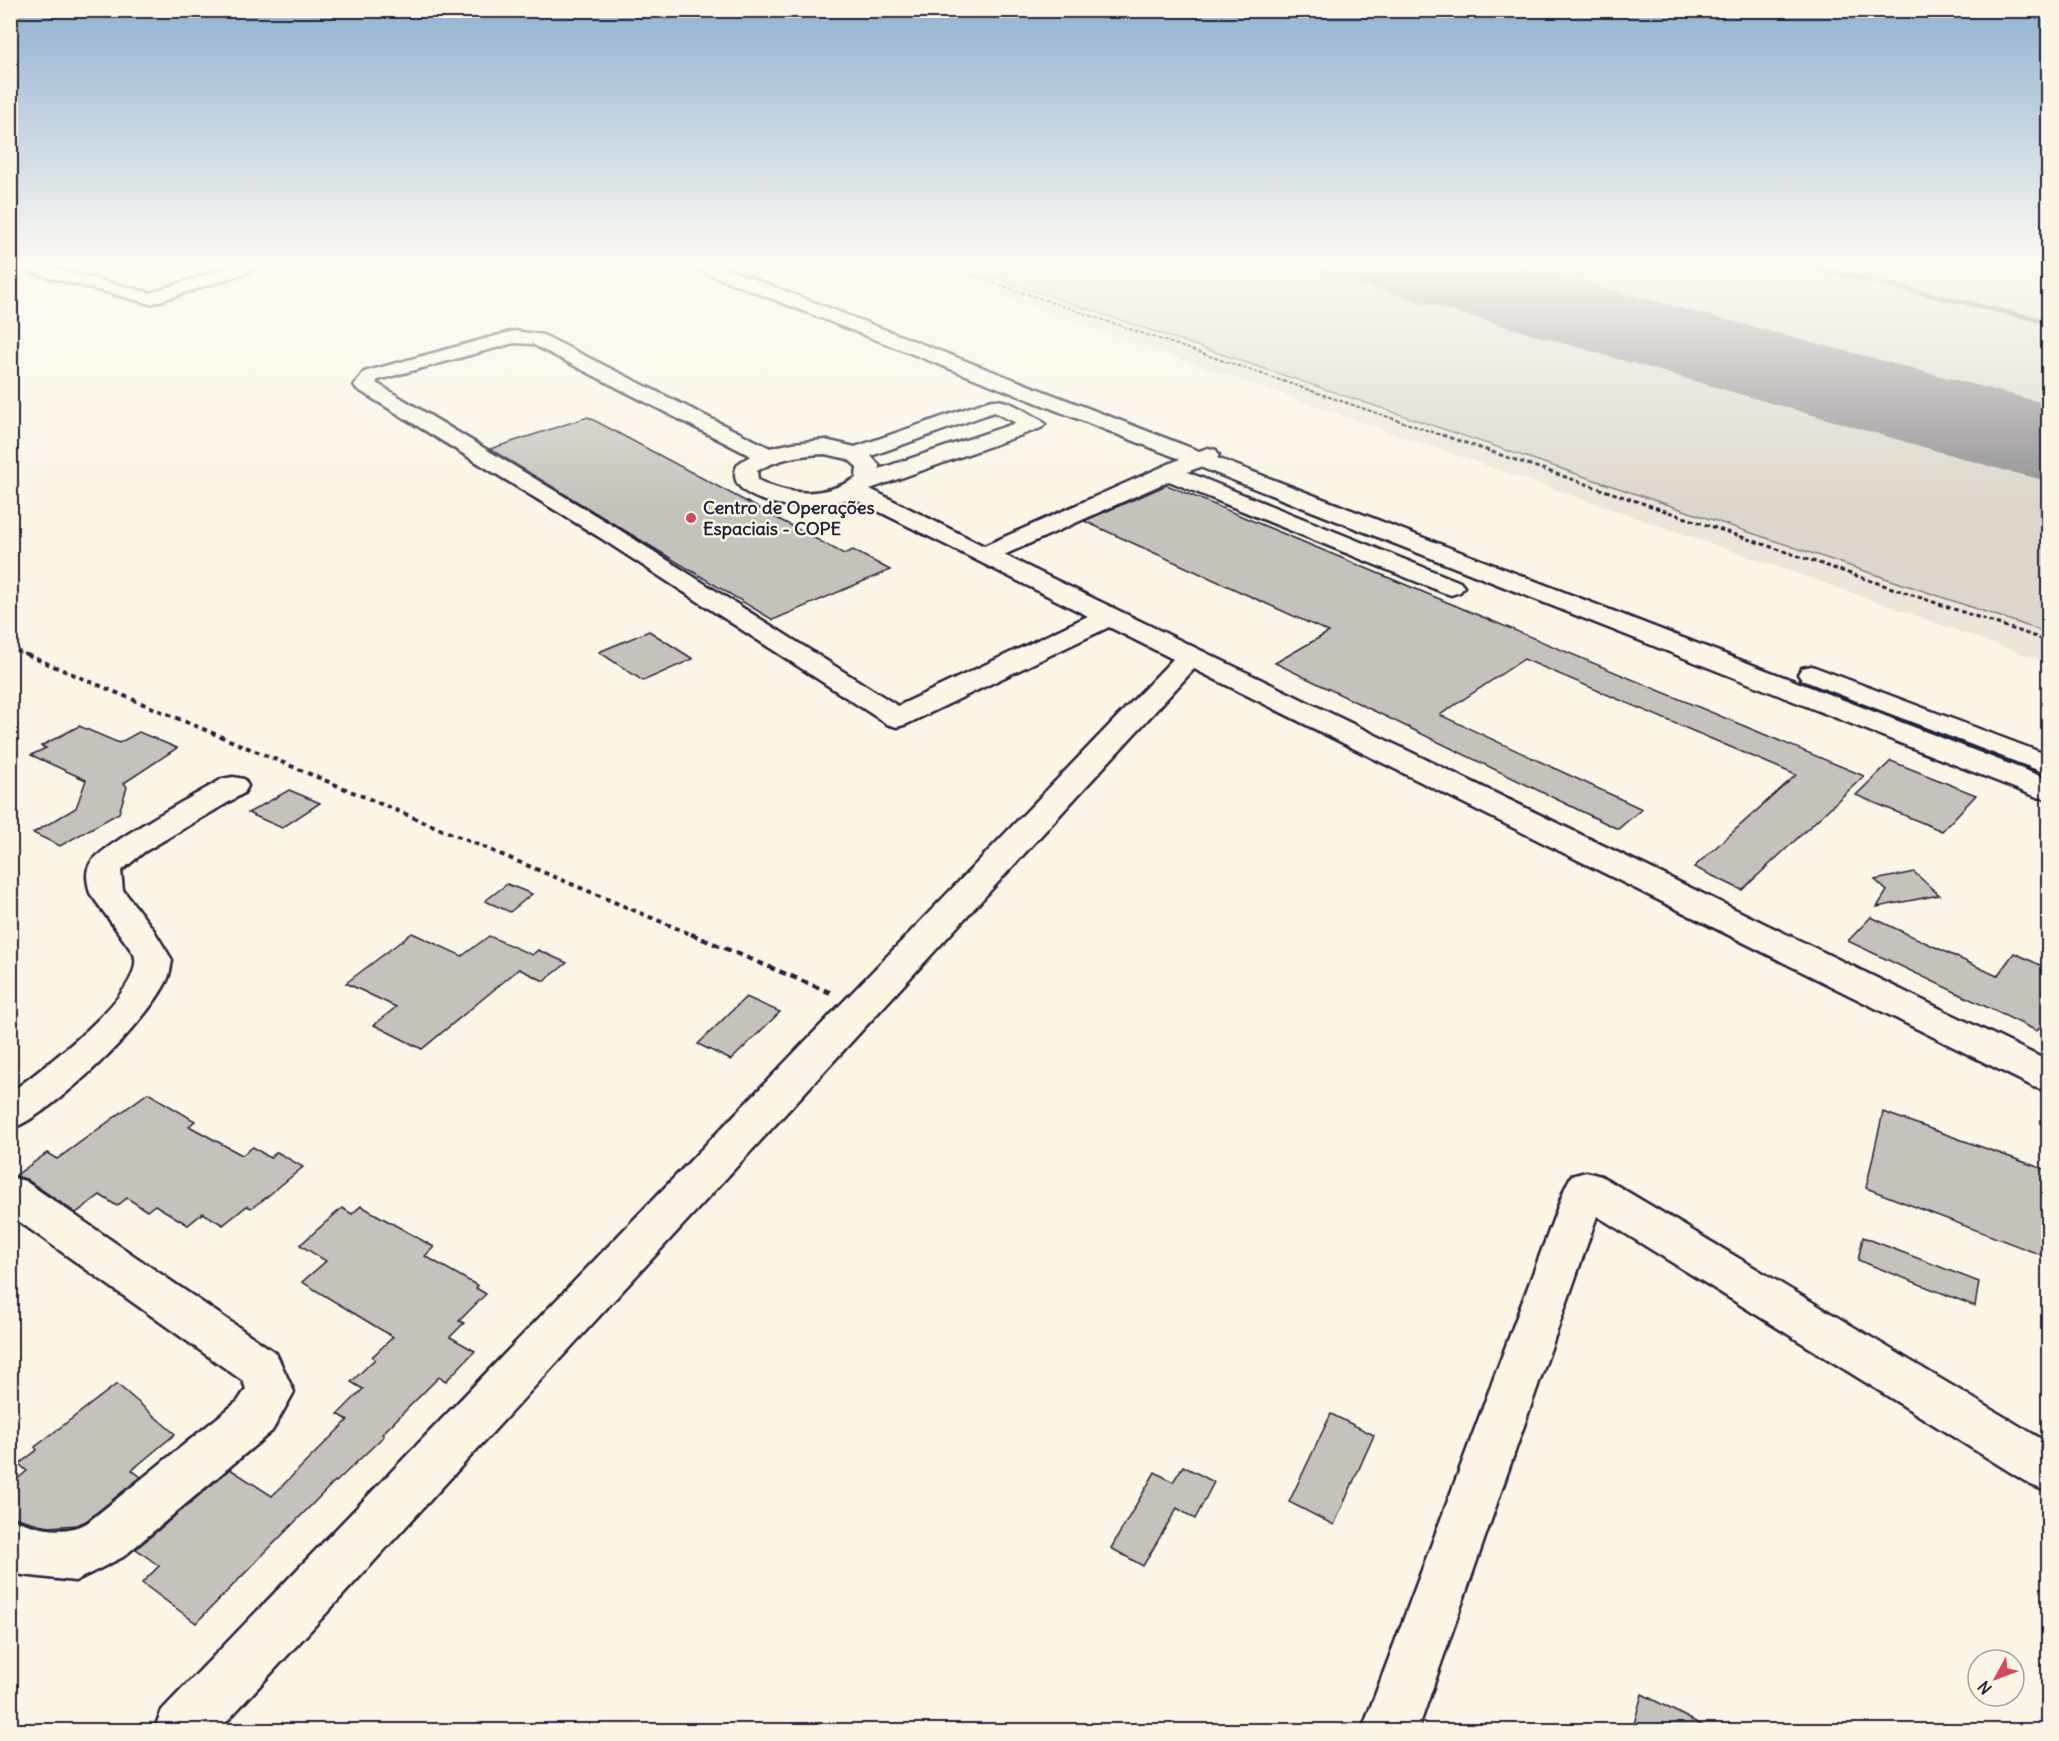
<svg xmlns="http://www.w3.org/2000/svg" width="2059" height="1741" font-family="Delius,sans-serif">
	<rect width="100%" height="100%" fill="#fcf5e5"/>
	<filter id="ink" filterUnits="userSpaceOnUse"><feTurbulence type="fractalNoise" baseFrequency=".0167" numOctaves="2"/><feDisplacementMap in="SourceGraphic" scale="12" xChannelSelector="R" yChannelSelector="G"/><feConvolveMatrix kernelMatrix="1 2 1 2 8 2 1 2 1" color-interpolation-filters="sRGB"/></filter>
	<g filter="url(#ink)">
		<polygon fill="#ece5d8" points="905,263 2048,263 2048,663 1850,592"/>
		<g fill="#dcd6cc" stroke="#7f7c84" stroke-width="1.5">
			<polygon points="951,263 1297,263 2048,475 2048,633"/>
			<polygon points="1498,263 1996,263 2048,274 2048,407"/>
		</g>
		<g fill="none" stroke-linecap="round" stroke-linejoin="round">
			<polyline stroke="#78757e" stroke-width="5" points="1794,263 2048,322"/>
			<polygon fill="#8f8c90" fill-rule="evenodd" points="1343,263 1509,263 2048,404 2048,481 2003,470 1358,284"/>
		</g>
		<g fill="#c6c1bb" stroke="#22223b" stroke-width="1.5">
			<polygon points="588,417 844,554 853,550 890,570 773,620 490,449"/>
			<polygon points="1167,485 1466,610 1864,776 1742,890 1694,867 1796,775 1524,659 1440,715 1642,809 1618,829 1275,663 1329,632 1084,521"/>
			<polygon points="649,631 693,659 643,681 599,652"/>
			<polygon points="79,726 119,743 139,732 177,748 124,783 127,787 119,813 60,846 33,833 76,808 86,780 31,755 46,748 41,746"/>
			<polygon points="1891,761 1976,795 1942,831 1856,795"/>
			<polygon points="289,790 320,803 282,828 248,813"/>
			<polygon points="1914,872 1939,895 1877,907 1887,891 1875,880"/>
			<polygon points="507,884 532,894 510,912 485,901"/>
			<polygon points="1871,917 1997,976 2014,953 2049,969 2049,1016 2037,1031 1848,941"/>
			<polygon points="412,933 462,956 489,936 532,955 538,950 567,963 544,981 519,969 422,1049 374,1025 396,1007 346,983"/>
			<polygon points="746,997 780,1012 731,1060 698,1044"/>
			<polygon points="148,1093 195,1121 189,1126 242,1155 253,1147 270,1158 277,1152 303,1167 263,1200 251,1208 247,1206 223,1225 203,1213 188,1225 155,1205 147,1211 127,1198 117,1206 100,1195 76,1213 26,1179 15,1176 47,1153 57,1159"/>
			<polygon points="1883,1112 2049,1171 2049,1258 1866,1188"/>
			<polygon points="361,1206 434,1247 425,1256 478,1286 476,1288 486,1294 459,1321 464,1323 450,1337 475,1351 446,1381 439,1377 382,1434 384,1436 336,1482 335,1481 196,1623 142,1583 159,1566 136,1549 230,1469 272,1496 348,1420 338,1414 363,1389 351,1382 375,1359 372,1357 393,1337 302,1282 326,1261 300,1245 342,1208 352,1214"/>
			<polygon points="1863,1237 1979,1282 1975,1306 1858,1260"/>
			<polygon points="117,1384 175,1434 132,1470 141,1477 86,1521 77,1525 49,1527 10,1516 10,1485 27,1471 19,1464 37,1450 35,1447"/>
			<polygon points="1331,1414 1374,1435 1334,1525 1289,1502"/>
			<polygon points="1183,1466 1214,1482 1195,1519 1177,1508 1143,1566 1111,1548 1155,1472 1173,1482"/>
			<polygon points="1642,1694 1713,1731 1632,1731"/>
		</g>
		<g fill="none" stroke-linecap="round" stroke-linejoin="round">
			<g stroke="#22223b" stroke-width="5">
				<g id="minor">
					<polygon points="10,263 33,263 150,293 241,263 265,263 263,267 151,304 10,267"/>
					<path d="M689,263H712L1199,451L1208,448L1216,450L1219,455L1217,458L2048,779V799L2037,797L1200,467L1187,472L1460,582L1464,587L1460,592L1451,595L1442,592L1169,481L1004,555L2048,1061V1091L2034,1087L1194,669L219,1730H154L162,1710L1173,659L1109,627L907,724L897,727L887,724L599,537L357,389L354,385L364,372L514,331L543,335L770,448L793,443L825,440L855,447L988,401C1005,396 1026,412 1041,420L1045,424L1041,428L870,489L984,546L1180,459L691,267ZM514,343L532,344L751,456C741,461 735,464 735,475C736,498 778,505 797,507C815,508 834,503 852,498L1088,616L898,706L615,527L376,383L378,380ZM994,412L1016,423L879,469V465L871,456ZM825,454L848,459L857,467L856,478C824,497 790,497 758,480L757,471C779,458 800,455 825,454Z"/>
					<polygon points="1812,666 2048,755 2048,774 1802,680 1798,674 1802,668"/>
					<path d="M233,777L244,779L248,786L244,793L144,852L121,871L123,890L153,929L172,960C171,966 170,973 168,978C151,1019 52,1116 10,1129V1093C38,1072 148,991 134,954L90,893C88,885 85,874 89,866C96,847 200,793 222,779Z"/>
					<polygon points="1586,1172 1601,1176 2048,1443 2048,1492 2031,1485 1597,1216 1418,1730 1362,1730 1565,1188 1571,1176"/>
					<path d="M10,1177L25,1181L276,1353L294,1392L272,1431L123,1557L75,1581L22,1575L10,1570V1518C36,1528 61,1536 87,1523L238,1401L246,1389L243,1381L10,1215Z"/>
				</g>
			</g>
			<polyline stroke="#22223b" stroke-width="2" stroke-dasharray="4 2" stroke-linecap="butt" points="936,263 1447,437"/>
			<g stroke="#22223b" stroke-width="3" stroke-dasharray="4.5 3" stroke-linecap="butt">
				<polyline points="1442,435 2048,641"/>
				<polyline points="10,648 30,656"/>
			</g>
			<polyline stroke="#22223b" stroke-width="4" stroke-dasharray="5 4.5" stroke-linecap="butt" points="27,655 695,936"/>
			<polyline stroke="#22223b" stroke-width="4.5" stroke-dasharray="7 5" stroke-linecap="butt" points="691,934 831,993"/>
			<use href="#minor" fill="#fcf5e5" fill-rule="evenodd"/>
		</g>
	</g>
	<linearGradient id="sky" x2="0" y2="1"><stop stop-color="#92b1d0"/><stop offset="0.52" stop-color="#fefaf3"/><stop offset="1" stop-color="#fefaf3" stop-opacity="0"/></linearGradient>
	<rect width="2059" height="507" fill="url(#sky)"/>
	<circle fill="#d1495b" stroke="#fcf5e5" stroke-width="2" cx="691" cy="518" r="6"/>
	<g text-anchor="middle" stroke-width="5" stroke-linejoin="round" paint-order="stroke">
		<g font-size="18" font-weight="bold" fill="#22223b" stroke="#fcf5e5" text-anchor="start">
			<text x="703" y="514">Centro de Operações<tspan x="703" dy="21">Espaciais - COPE</tspan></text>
		</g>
	</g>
	<rect width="2059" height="1741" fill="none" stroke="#fcf5e5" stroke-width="36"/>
	<rect x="18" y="18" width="2023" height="1705" fill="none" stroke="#22223b" stroke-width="2" filter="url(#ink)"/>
	<g transform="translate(1996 1678) rotate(229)"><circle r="28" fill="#fcf5e5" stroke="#a5a1a1" stroke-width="1.5"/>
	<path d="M0-4.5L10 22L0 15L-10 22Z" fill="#d1495b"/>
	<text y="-9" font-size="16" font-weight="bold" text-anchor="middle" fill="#22223b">N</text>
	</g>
</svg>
